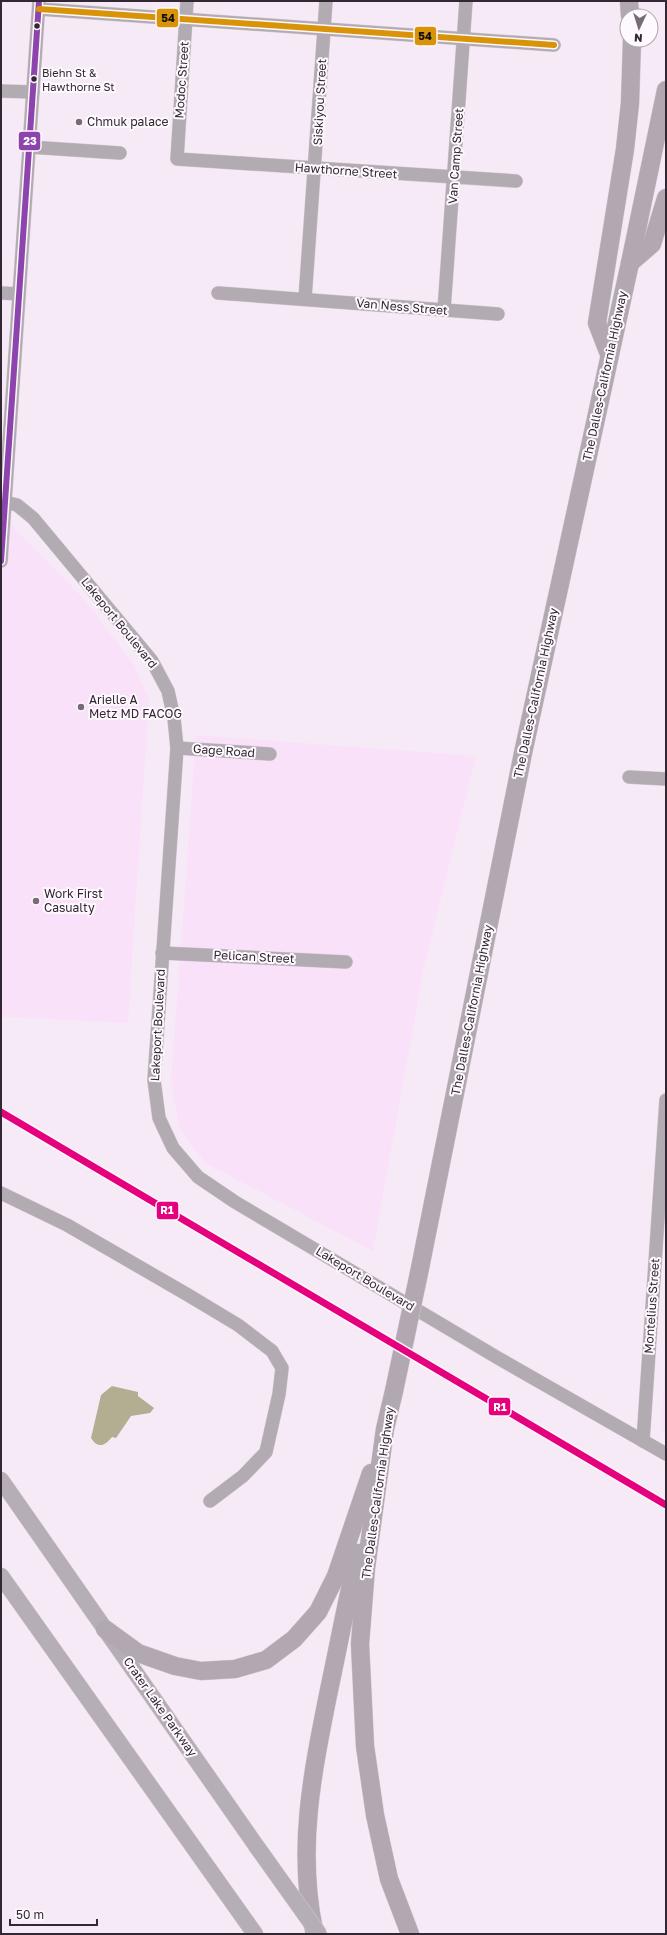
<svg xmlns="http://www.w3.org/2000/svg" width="667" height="1935" font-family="'Golos Text',sans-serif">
	<rect width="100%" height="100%" fill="#f7eaf7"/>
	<g fill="#fae1fa">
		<polygon points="1,514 84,599 135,666 149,700 128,1023 1,1017"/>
		<polygon points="196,735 476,756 424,967 373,1251 205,1163 179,1128 171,1081"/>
		<polygon points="666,1345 666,1435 661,1432"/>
	</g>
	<path fill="#b1ae92" d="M112,1386L138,1392V1396L154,1408L150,1413L131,1416L116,1438L112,1437C105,1446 98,1449 91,1438L101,1395Z"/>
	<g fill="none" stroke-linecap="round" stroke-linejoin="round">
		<g stroke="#d3c8d3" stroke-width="14">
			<g id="minor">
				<polyline points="187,1 177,159 516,181"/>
				<polyline points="39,9 554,45"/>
				<polyline points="1,91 33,92"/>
				<polyline points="29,147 120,153"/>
				<polyline points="1,293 19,294"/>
				<polyline points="218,293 498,314"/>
				<polyline points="305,299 326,1"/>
				<polyline points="444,310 466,1"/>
				<polyline points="5,502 17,505 33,518 152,661 168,691 174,718 177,748 154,1080 159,1118 173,1148 198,1177 235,1202 498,1358 666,1454"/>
				<polyline points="1,561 39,1"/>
				<polyline points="177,748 270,754"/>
				<polyline points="629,777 666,779"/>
				<polyline points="162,953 346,962"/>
				<polyline points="1,1193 67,1225 188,1295 238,1325 272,1351 282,1368 279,1394 266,1452 243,1476 210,1501"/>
				<polyline points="643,1441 666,1100"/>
			</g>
		</g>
		<g stroke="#d3c8d3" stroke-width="17">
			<g id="major">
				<polyline points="1,1480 257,1847"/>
				<polyline points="1,1576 255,1934"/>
			</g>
		</g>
		<g stroke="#d3c8d3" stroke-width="19">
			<g id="highway">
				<polyline points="629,1 630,16"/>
				<polyline points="630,263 652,244 666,198"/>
				<polyline points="609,354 597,323 625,149 630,103 632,40"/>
				<polyline points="419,1273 523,753 630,263 666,90"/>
				<polyline points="394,1391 385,1429 366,1568 360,1644 365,1746 375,1815 389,1879 410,1934"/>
				<polyline points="105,1629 138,1653 175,1666 201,1671 235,1669 266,1660 294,1639 318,1612 336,1576 371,1473"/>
				<path d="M314,1930C297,1849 312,1775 328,1695C338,1648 347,1600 358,1553"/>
			</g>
		</g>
		<use href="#minor" stroke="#b2abb2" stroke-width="13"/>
		<use href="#major" stroke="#b6aeb6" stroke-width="16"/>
		<use href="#highway" stroke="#b1a8b1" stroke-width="18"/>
		<g stroke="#d3c8d3" stroke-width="17" stroke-linecap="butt">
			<polyline id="major-bridge" points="257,1847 319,1934"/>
		</g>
		<g stroke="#d3c8d3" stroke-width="19" stroke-linecap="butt">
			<polyline id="highway-bridge" points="394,1391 419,1273"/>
		</g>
		<use href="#major-bridge" stroke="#b6aeb6" stroke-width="16"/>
		<use href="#highway-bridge" stroke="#b1a8b1" stroke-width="18"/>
		<g stroke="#fef9fe" stroke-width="9">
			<polyline id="bus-1" points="1,561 39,1"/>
		</g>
		<g stroke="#fef9fe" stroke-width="9">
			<polyline id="bus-2" points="39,9 554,45"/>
		</g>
		<use href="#bus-1" stroke="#8e44ad" stroke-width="6"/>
		<use href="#bus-2" stroke="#d99308" stroke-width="6"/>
		<g stroke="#fef9fe" stroke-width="10">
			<polyline id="rail-1" points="1,1112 666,1505"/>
		</g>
		<use href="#rail-1" stroke="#e5007d" stroke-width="7"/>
	</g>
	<g fill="#322732" stroke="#fef9fe" stroke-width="1.5">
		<circle cx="37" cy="26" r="3.5"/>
		<circle cx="34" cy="79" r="3.5"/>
	</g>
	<g fill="#776b77" stroke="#fef9fe" stroke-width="1.5">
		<circle cx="79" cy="122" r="4"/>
		<circle cx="81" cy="707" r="4"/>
		<circle cx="36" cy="901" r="4"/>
	</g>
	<g text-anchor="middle" stroke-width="4" stroke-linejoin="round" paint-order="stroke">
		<g font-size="11" fill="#322732" stroke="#fef9fe" text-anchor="start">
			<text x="42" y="77">Biehn St &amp;<tspan x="42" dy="14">Hawthorne St</tspan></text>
		</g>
		<g font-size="12" fill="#322732" stroke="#fef9fe">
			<text transform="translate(182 80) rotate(-86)" y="4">Modoc Street</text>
			<text transform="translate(320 102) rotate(-87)" y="4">Siskiyou Street</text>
			<text transform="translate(456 156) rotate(-86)" y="4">Van Camp Street</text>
			<text transform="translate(346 171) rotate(4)" y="4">Hawthorne Street</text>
			<text transform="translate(402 307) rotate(5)" y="4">Van Ness Street</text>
			<text transform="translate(605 376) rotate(-78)" y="4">The Dalles-California Highway</text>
			<text transform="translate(119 623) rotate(51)" y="4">Lakeport Boulevard</text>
			<text transform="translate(536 693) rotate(-78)" y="4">The Dalles-California Highway</text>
			<text transform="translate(224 751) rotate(4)" y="4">Gage Road</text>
			<text transform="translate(254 957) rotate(3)" y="4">Pelican Street</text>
			<text transform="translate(472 1010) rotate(-79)" y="4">The Dalles-California Highway</text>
			<text transform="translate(158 1025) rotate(-87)" y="4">Lakeport Boulevard</text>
			<text transform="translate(365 1279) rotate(31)" y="4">Lakeport Boulevard</text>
			<text transform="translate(652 1306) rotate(-86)" y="4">Montelius Street</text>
			<text transform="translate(378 1493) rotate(-82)" y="4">The Dalles-California Highway</text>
			<text transform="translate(160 1707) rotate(55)" y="4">Crater Lake Parkway</text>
		</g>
		<g font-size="12" fill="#322732" stroke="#fef9fe" text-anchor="start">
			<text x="87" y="126">Chmuk palace</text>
			<text x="89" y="704">Arielle A<tspan x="89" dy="14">Metz MD FACOG</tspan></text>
			<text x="44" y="898">Work First<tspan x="44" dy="14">Casualty</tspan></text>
		</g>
	</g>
	<g stroke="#fef9fe" stroke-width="1.5">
		<rect x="156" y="8" width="23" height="20" rx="4" fill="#d99308"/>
		<rect x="414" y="26" width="23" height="20" rx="4" fill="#d99308"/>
		<rect x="18" y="131" width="23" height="20" rx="4" fill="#8e44ad"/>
		<rect x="156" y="1201" width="23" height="19" rx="4" fill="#e5007d"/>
		<rect x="488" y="1397" width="23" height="19" rx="4" fill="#e5007d"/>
	</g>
	<g font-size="11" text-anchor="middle" font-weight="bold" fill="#fff">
		<text x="30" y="145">23</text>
		<text x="167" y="1214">R1</text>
		<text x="500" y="1411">R1</text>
	</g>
	<g font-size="11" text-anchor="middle" font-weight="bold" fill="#111">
		<text x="168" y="22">54</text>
		<text x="425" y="40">54</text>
	</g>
	<rect width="667" height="1935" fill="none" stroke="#322732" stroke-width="4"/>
	<g transform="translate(639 28) rotate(184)"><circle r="19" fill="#fef9fe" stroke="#aca5ac"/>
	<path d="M0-3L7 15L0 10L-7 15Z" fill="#776b77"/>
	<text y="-6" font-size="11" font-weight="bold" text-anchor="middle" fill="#322732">N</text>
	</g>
	<path d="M10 1919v6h87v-6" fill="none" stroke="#322732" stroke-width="2"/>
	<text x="16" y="1919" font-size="12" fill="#322732" stroke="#fef9fe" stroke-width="3" paint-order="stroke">50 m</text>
</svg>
